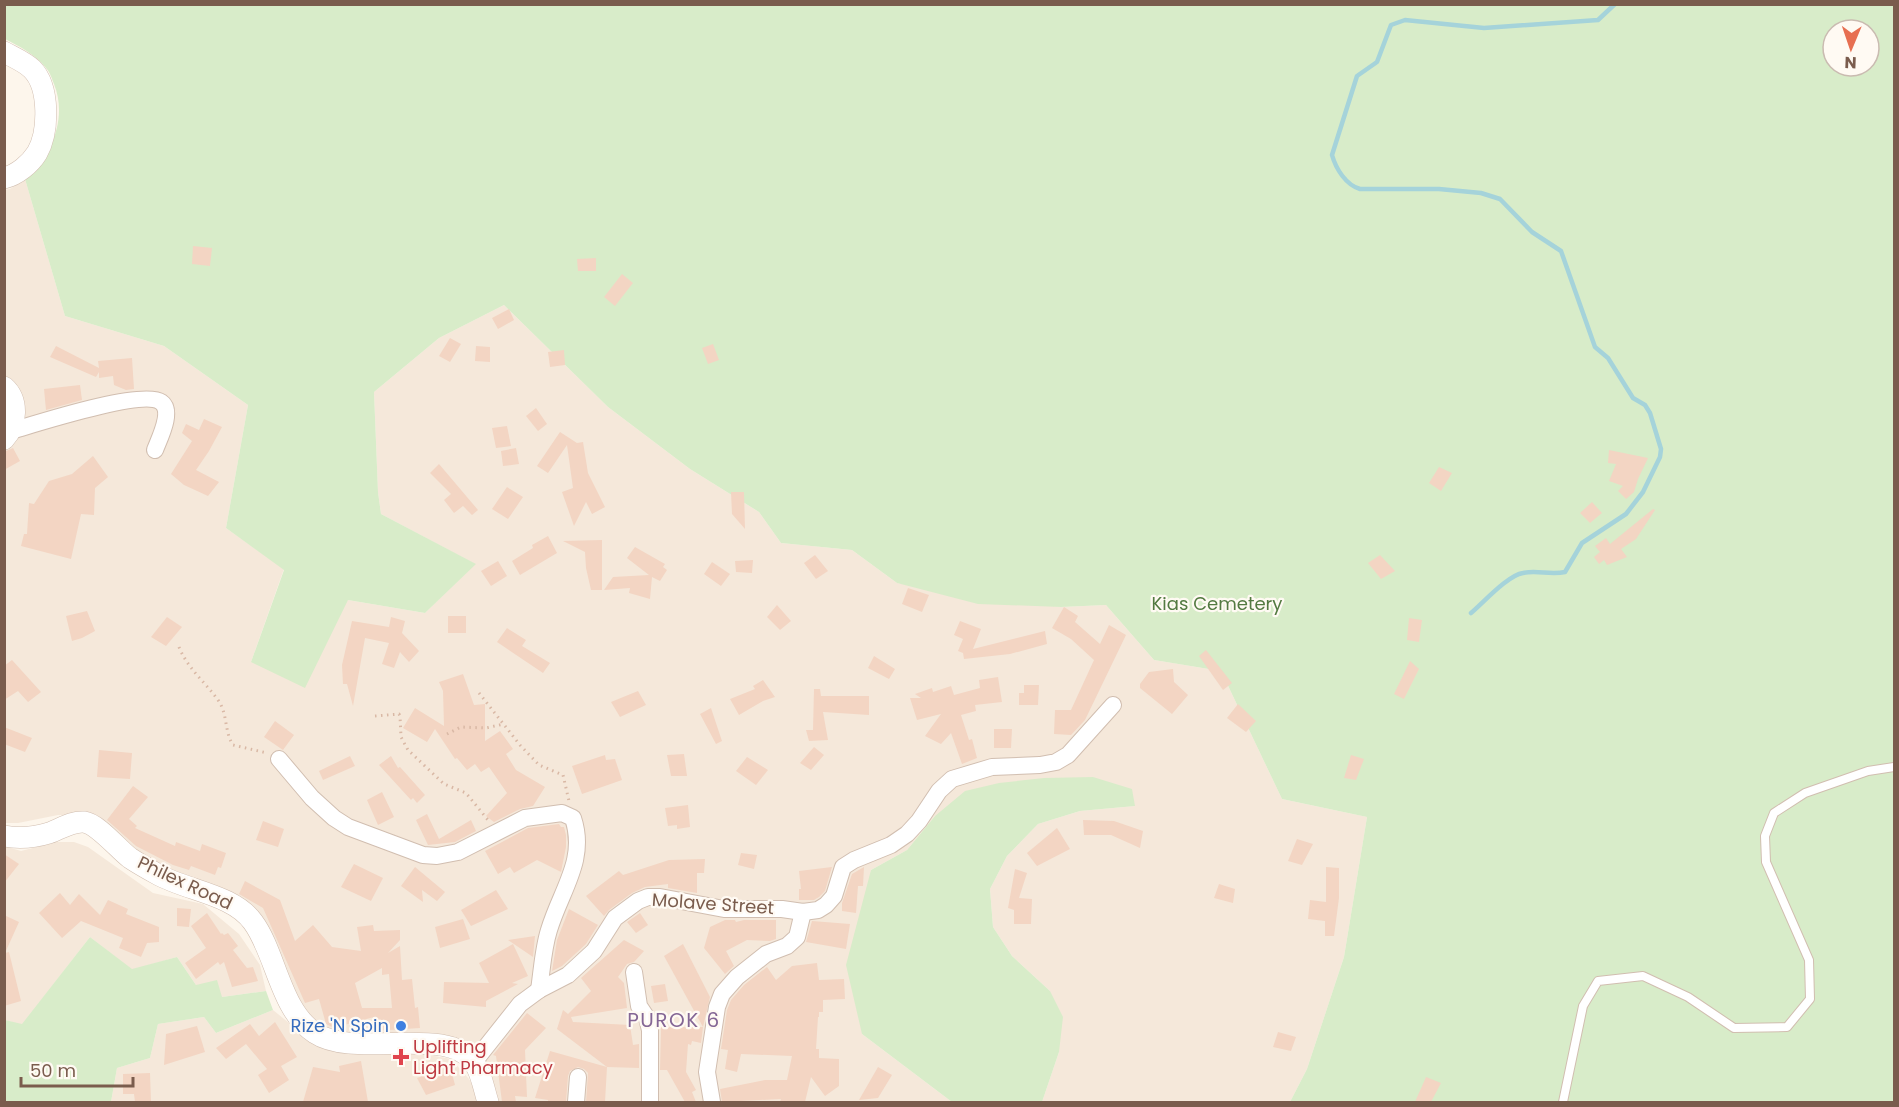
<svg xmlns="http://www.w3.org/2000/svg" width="1899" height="1107" font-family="Poppins,sans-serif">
	<rect width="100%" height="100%" fill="#fdf6ec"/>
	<g fill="#f5e8da">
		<polygon points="25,179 65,316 164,346 248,405 226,528 284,569 251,662 348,600 425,613 475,564 381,514 378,492 374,392 439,338 504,305 608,407 690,469 759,512 781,543 852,550 897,583 1061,607 1106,605 1154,660 1221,671 1282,799 1367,817 1344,957 1307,1069 1290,1102 1042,1102 1059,1052 1050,991 1012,956 993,927 990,889 1007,856 1038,824 1080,811 1135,806 935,816 907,850 871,870 862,1034 952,1102 493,1102 468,1048 337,1035 307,1020 257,917 149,863 76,815 58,815 18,823 5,823 4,445 16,389 5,375 5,190 10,189"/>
		<polygon points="56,842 74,842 88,847 153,893 203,904 239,934 260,965 266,991 222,997 196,985 177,957 132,970 90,937 22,1025 5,1020 4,846 21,851"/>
		<polygon points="273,1010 299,1031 451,1059 469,1079 483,1102 111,1102 117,1068 150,1058 158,1024 204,1017 216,1033"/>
	</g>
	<g fill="#d8ecc9" fill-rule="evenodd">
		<path d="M5,4L1894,5V1102H1290L1307,1069L1344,957L1367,817L1282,799L1221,671L1154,660L1106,605L1061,607L978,604L897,583L852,550L781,543L759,512L690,469L608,407L504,305L439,338L374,392L378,492L381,514L476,564L425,613L348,600L305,688L251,662L284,570L226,528L248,405L164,346L65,316L25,179C51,156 68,119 54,84C52,79 50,72 46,68C36,55 19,46 5,39ZM1833,30H1869V66H1833Z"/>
		<polygon points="1093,777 1132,789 1135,806 1080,811 1038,824 1007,856 990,889 993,927 1012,956 1050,991 1063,1017 1059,1052 1042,1102 952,1102 862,1034 846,965 871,870 907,850 935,816 965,791 999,783 1044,778"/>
		<polygon points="90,937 132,969 177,957 196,985 217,980 222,997 266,991 273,1010 216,1033 204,1017 158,1024 150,1058 117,1068 111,1102 5,1102 5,1020 22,1024"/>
	</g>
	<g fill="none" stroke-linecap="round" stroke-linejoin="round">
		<path stroke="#a5d3da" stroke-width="4.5" d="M1471,613C1483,603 1508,575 1523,573C1536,570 1551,575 1565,572L1582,543L1626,514L1643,492L1660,457L1661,449L1650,413L1645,405L1633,398L1608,358L1595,347L1561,251L1532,232L1500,199L1481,193L1439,189H1360C1346,185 1336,169 1332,155L1357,76L1377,62L1391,25L1405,20L1484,28L1598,20L1615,4"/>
	</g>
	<g fill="#f3d5c3" fill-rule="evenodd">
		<polygon points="193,246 212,248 210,266 192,264"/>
		<polygon points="596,258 596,271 578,271 577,259"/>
		<polygon points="622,274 633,283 615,306 604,297"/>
		<polygon points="509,309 514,320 498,329 492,318"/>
		<polygon points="450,338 461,344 450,362 439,356"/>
		<polygon points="713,344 719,360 708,364 702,348"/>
		<polygon points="56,346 99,368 98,361 132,358 134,389 126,390 114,385 113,376 99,378 99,372 96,377 50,357"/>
		<polygon points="476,346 490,347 490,362 475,361"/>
		<polygon points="564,350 565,365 550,367 548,352"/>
		<polygon points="80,385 82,400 46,410 44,389"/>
		<polygon points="536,408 547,424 538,431 526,416"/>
		<polygon points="204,419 222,427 209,451 196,470 219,482 208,496 184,485 171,474 192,441 182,433 186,424 199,430"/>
		<polygon points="507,426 511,446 496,448 492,428"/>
		<polygon points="560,432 577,443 583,442 588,473 605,507 592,514 586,502 574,526 562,492 573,488 567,445 548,473 537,466"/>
		<polygon points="13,448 20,461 4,470 4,452"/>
		<polygon points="516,448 519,464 503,466 501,451"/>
		<polygon points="1609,450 1648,458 1638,479 1634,492 1626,499 1618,491 1623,486 1609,481 1616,464 1608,463"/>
		<polygon points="93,456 108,477 95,488 94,515 81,514 71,559 21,546 24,534 27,534 29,503 34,504 49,481 72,474"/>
		<polygon points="439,464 478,510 472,515 463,506 454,513 444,500 451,494 430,473"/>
		<polygon points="1439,467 1452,473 1441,491 1429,483"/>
		<polygon points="507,487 523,497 508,519 492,509"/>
		<polygon points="731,492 744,492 745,529 732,514"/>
		<polygon points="1592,502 1602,513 1590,523 1580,513"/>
		<polygon points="1653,509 1655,510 1636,539 1621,549 1627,557 1607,565 1604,560 1599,564 1594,557 1600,552 1595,546 1606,538 1610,544"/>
		<polygon points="548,536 557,553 520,575 512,561 533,548 532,545"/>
		<polygon points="602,540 602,590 591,590 586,568 585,552 563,541"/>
		<polygon points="635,547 665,564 663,567 667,570 660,581 652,577 650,599 629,593 630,588 604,590 613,577 649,575 627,558"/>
		<polygon points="815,555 828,571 816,579 804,563"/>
		<polygon points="1380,555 1395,571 1381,579 1368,563"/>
		<polygon points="753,560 752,573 736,572 735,561"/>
		<polygon points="498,561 507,576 491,586 481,571"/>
		<polygon points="712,562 730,574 721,586 704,574"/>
		<polygon points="908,588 929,595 922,612 902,604"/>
		<polygon points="777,605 791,621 780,630 767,617"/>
		<polygon points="1064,607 1078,616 1075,622 1100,644 1109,625 1126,635 1085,720 1071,735 1054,734 1055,710 1071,710 1094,660 1071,639 1052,628"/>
		<polygon points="87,611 95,631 82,638 72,641 66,616"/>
		<rect x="448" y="616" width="18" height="17"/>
		<polygon points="167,617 182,627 166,646 151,637"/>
		<polygon points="391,617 405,621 402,633 419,651 409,662 400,652 394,668 382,664 389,643 365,638 353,706 347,684 343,684 342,665 352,621 389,627"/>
		<polygon points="1409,618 1422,620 1419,642 1407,640"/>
		<polygon points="960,621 981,629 973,649 1045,631 1047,644 1010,654 964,659 963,653 958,651 963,639 954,635"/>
		<polygon points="507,628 526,640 522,646 550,663 543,673 497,642"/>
		<polygon points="1206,650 1232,683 1223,690 1199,656"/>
		<polygon points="874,656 895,669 889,679 868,668"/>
		<polygon points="12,660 41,692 28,702 18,691 4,700 4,666"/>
		<polygon points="1410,661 1419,669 1404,699 1394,694"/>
		<polygon points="1173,669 1174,682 1188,695 1172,714 1140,688 1140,684 1149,672"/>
		<polygon points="463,674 474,705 485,704 485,741 500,731 513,749 506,754 516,770 545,787 533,806 520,809 494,822 486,816 507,793 489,767 481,772 475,764 467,770 457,758 455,759 435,729 427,742 403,728 415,708 444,726 443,691 439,682"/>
		<polygon points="998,677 1002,702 975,705 976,711 961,715 969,740 972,739 977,758 962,764 951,733 941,744 925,736 941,714 917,720 910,698 921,698 915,694 932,688 933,692 951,686 954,695 980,688 979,680"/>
		<polygon points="763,680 775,697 763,701 739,715 730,699 755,689 753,686"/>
		<polygon points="1024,685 1039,685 1038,705 1019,705 1019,693 1024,693"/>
		<polygon points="814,689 820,689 821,696 869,696 869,715 823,712 828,740 809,741 806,730 813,730"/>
		<polygon points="638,691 646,705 620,717 611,702"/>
		<polygon points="1238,704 1256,721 1246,732 1227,718"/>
		<polygon points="711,708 722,741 716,744 700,714"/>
		<polygon points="275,721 294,735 283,750 264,737"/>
		<polygon points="4,727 32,738 25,752 4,744"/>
		<polygon points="994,729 1012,729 1011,748 994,748"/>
		<polygon points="814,747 824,755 811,770 800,763"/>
		<polygon points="99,750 132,753 130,779 97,777"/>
		<polygon points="684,754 687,776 671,776 667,755"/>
		<polygon points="605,755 606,760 615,759 622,780 582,794 572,766"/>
		<polygon points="1351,755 1364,759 1356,780 1344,778"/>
		<polygon points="350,756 355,766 323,780 319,771"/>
		<polygon points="391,756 398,768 400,767 425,795 417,803 413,798 411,800 379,765"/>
		<polygon points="747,757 768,770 756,785 736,771"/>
		<polygon points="133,786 148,797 129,819 137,826 135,828 175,846 176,842 200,851 202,844 226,853 221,868 218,867 215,875 191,866 189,870 173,865 136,846 107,820"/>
		<polygon points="382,792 394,817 378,825 367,800"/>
		<polygon points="688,805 690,827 677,829 677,825 668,826 665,808"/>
		<polygon points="427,814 439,839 471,820 476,831 455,842 428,845 416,820"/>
		<polygon points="1083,820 1114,821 1143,831 1140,848 1111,835 1084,835"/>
		<polygon points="263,821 284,829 278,847 256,840"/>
		<polygon points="559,824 561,827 564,827 566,835 566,847 561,872 537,860 514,873 510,867 498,874 485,851 528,828"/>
		<polygon points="1057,828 1070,849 1037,866 1027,853"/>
		<polygon points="1297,839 1313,844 1302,865 1288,861"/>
		<polygon points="741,853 757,855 754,869 738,865"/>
		<polygon points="4,854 19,864 4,883"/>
		<polygon points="705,859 704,873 697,873 697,893 668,888 668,884 645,887 632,893 609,910 604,916 586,896 619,871 623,875 669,860"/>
		<polygon points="354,864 383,878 371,901 341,887"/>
		<polygon points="415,867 445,892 437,901 422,890 423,902 401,886"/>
		<polygon points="832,867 825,891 819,897 814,900 799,900 799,889 801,889 799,871"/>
		<polygon points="864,867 863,886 858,886 856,913 842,911 842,903 852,874"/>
		<polygon points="1326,867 1339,868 1339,898 1334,936 1325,936 1325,921 1308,919 1310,900 1326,902"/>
		<polygon points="1015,869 1027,873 1019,898 1032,899 1031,924 1014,924 1014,910 1008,908"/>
		<path d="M245,881L280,900L295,941L313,925L332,947L361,951L357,927L373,925L374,931L400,930V940L388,953L400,946L402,980L412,979L415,1008L418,1007L420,1028L374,1031V1017L344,1025V1023L332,1027L326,1024L319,999L305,1003L263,908L239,894ZM382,968V975L389,974L392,1008H362L355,983Z"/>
		<polygon points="1219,884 1235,889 1233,903 1214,898"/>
		<polygon points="496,890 508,909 471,926 461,910"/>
		<polygon points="60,893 70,905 79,894 100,915 108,900 128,909 126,914 159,927 159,942 147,943 141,957 119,948 123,938 81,921 62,938 39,913"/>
		<polygon points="177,908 191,909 189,927 177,926"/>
		<polygon points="569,909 598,925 586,944 562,966 552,971 557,940"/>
		<polygon points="207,913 221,934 222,933 224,935 228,933 238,946 233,950 247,968 253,967 258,981 232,987 224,962 220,965 218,962 196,979 185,963 206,948 191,926"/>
		<polygon points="640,913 648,925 636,933 627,922"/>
		<polygon points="4,915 19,922 5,953 9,952 21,1001 4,1006"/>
		<polygon points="463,919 470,939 440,948 435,927"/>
		<polygon points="725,920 735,920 736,922 744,920 776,920 776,939 770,941 747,940 726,951 734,966 725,974 704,948 710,927"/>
		<polygon points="812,921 850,924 846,949 806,942"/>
		<polygon points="535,936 533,957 508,940"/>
		<polygon points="624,940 644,951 634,962 627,964 618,977 624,983 627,1008 571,1017 573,1022 630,1025 633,1045 639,1044 639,1068 607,1067 605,1102 586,1102 588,1073 584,1069 578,1067 570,1071 568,1076 566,1102 548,1102 548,1100 535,1098 550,1051 607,1067 557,1029 563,1010 568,1014 591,991 581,978"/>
		<polygon points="513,944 528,976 512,983 518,984 486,1001 486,1007 443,1003 444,982 489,983 479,963"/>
		<polygon points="683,944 710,997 703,1027 664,956"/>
		<polygon points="817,963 819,980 844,979 845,999 823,1000 823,1012 819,1012 819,1017 818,1017 816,1049 819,1049 819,1058 839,1059 839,1086 825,1096 811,1077 805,1102 780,1102 781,1099 722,1102 720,1089 765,1080 787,1080 792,1056 741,1054 737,1072 725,1069 728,1050 721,1049 727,1010 731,1000 744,985 767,967 776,980 792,966"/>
		<polygon points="665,984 668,1001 654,1003 651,986"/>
		<polygon points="527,1013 546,1028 525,1050 527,1097 515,1096 516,1102 502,1102 496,1056 493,1055"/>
		<polygon points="275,1022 297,1057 281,1066 289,1080 269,1093 258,1075 267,1069 246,1044 226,1059 216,1048 250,1024 259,1036"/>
		<polygon points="197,1026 205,1052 164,1065 166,1034"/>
		<polygon points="661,1027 703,1027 701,1043 692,1041 691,1045 688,1044 686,1072 696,1090 692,1092 696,1102 685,1102 667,1070 660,1070"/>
		<polygon points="1278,1032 1296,1037 1291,1051 1273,1047"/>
		<polygon points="361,1061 368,1102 303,1102 313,1067 340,1072 339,1066"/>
		<polygon points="450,1066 455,1085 426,1095 417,1078"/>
		<polygon points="878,1067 892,1075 878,1098 859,1100"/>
		<polygon points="150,1073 151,1102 135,1102 134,1094 123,1094 123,1074"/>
		<polygon points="1426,1077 1441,1083 1431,1102 1415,1102"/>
	</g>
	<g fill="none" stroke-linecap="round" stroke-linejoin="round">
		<g stroke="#d1beb0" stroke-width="10">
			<polyline id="service" points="1563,1102 1583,1006 1598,981 1643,976 1688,997 1734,1028 1787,1027 1810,999 1809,960 1766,862 1765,836 1774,813 1805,793 1868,771 1894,767"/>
		</g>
		<g stroke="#d1beb0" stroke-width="18">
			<g id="minor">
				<path d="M11,431C35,424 143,389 161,402C174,411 159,439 155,450"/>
				<path d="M279,759L312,798L334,818L348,827L423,855L437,856L458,852L525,818L562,813L573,818C587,860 561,890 549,930C543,949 542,970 539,990"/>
				<polyline points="634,972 639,1006 647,1018 650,1030 650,1102"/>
				<polyline points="474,1062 520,1004 539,990 568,975 594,951 615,918 638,901 648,897 660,897 724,909 782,909 803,912 818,910 826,905 834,896 843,867 854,860 891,845 907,834 919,821 939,791 952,779 992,767 1040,765 1056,762 1068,755 1113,705"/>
				<polyline points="576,1102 578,1077"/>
				<polyline points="712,1102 707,1072 717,1007 722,994 737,977 766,954 787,946 797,937 803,912"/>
			</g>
		</g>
		<g stroke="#d1beb0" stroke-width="22">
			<g id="tertiary">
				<path d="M4,52C13,57 25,62 32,69C50,87 49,132 37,153C30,164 17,175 4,178"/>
				<path d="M4,387C19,400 17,425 4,439"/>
				<path d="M4,836C19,839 36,837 49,833C60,829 72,821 84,822C98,824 118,849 130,858C139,864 148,869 157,874C187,891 233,894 253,922C276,953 280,1010 315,1033C356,1060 448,1023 475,1064C482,1075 484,1090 488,1102"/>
			</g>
		</g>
		<g stroke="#d9b8a5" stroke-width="3" stroke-dasharray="1.5 4.5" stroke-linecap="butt">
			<path d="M179,647C188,669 205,682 218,700C228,714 224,731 233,745L267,753"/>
			<polyline points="479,693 520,745 539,765 563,775 569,801"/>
			<polyline points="375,716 399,714 400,716 401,737 408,750 444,784 466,793 488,820"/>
			<polyline points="447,734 461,727 486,728 504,724"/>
		</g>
		<use href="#service" stroke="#fff" stroke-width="8"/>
		<use href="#minor" stroke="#fff" stroke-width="16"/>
		<use href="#tertiary" stroke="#fff" stroke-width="21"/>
	</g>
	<circle fill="#3f7fe0" stroke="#fffaf3" stroke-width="2" cx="401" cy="1026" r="6"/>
	<path fill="#e0444e" stroke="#fffaf3" stroke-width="2" d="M398 1048h6v6h6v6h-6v6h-6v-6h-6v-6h6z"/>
	<g text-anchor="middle" stroke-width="4.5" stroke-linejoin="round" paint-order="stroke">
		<g font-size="18" fill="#537a41" stroke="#fffaf3">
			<text x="1217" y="610">Kias Cemetery</text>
		</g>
		<g font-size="18" fill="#7a5c4d" stroke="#fffaf3">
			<text transform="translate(185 883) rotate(25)" y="6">Philex Road</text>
			<text transform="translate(713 904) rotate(4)" y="6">Molave Street</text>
		</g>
		<g font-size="18" fill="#366cbe" stroke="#fffaf3" text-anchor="end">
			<text x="389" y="1032">Rize 'N Spin</text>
		</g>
		<g font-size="18" fill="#be3a42" stroke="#fffaf3" text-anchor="start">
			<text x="413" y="1053">Uplifting<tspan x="413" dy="21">Light Pharmacy</tspan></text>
		</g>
		<g font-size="20" letter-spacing="1.5" fill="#846695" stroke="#fffaf3">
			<text x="674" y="1027">PUROK 6</text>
		</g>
	</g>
	<rect width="1899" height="1107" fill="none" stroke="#7a5c4d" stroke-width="12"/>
	<g transform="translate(1851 48) rotate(182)"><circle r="28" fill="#fffaf3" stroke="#cabbb1" stroke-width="1.5"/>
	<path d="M0-4.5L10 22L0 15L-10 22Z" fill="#e76f51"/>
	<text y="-9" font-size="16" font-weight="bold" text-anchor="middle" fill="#7a5c4d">N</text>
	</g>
	<path d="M21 1077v9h112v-9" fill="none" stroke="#7a5c4d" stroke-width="3"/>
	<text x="30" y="1077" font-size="18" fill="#7a5c4d" stroke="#fffaf3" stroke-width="4.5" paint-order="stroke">50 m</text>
</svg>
